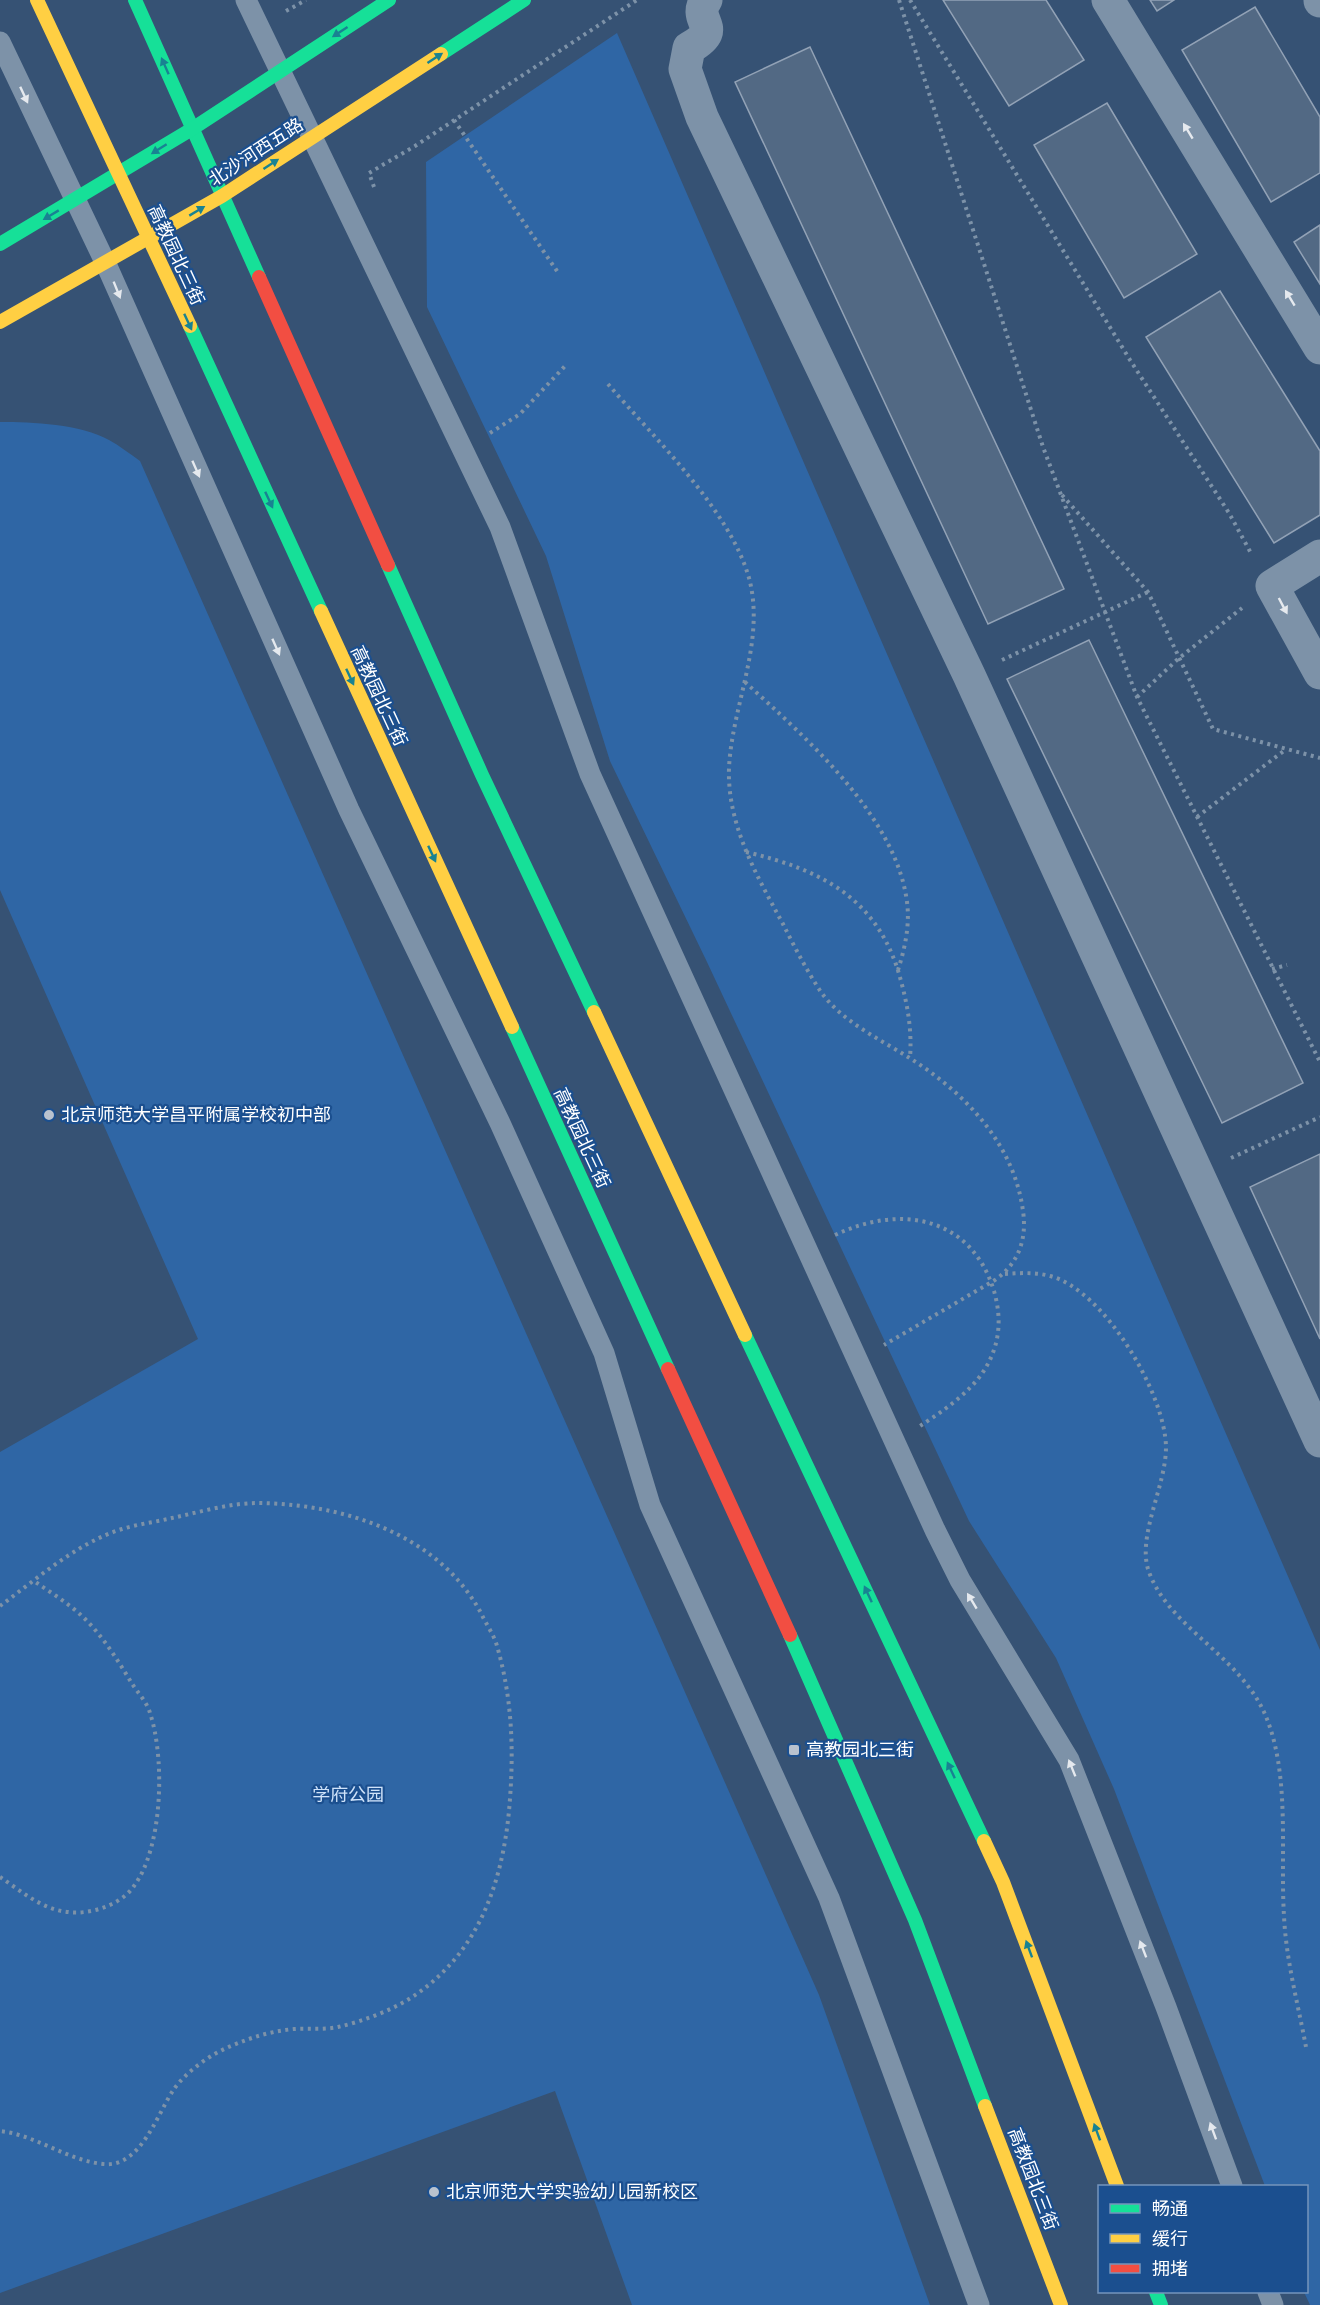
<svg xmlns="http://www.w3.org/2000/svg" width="1320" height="2305" font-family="'Fira Sans Condensed','Noto Sans SC',sans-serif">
	<rect width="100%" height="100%" fill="#365274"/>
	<g fill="#2f66a5">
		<polygon points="617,33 1320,1650 1320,2305 1310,2305 1304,2292 1306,2186 1265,2186 1114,1789 1056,1658 969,1521 707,962 610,761 546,556 427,307 426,162"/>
		<path d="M0,422C32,422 81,424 109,440C120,446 130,454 140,461L819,1995L930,2305H632L555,2091L0,2293V1452L198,1339L0,890Z"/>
	</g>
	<g fill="#526984" stroke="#92a2b6" stroke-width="1.5">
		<polygon points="943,0 1046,0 1084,60 1009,106"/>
		<polygon points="1150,0 1174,0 1157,11"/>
		<polygon points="1255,7 1320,117 1320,173 1271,202 1182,50"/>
		<polygon points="810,47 1064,589 988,624 735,82"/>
		<polygon points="1107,103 1197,254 1124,298 1034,145"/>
		<polygon points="1320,225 1320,284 1294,242"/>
		<polygon points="1220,291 1320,451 1320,515 1274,543 1146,337"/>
		<polygon points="1089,640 1303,1083 1222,1123 1007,679"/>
		<polygon points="1320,1154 1320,1339 1250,1187"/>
	</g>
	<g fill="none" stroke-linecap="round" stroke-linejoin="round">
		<g stroke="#7d92a8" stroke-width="4" stroke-dasharray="3 4.5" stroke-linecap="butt">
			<polyline points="899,0 1043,447 1137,697 1320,1062"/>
			<polyline points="910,0 1130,360 1229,513 1252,555"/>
			<polyline points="286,11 306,0"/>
			<polyline points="454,120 559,274"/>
			<polyline points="374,187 369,173 415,146 637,0"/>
			<path d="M608,384C654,438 730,510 749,578C766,641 732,705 729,768C727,825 757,876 783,924C794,946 806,969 819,989C839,1020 878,1038 908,1057C964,1092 1014,1143 1023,1211C1027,1239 1019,1263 995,1280L884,1345"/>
			<polyline points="490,433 520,414 565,366"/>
			<polyline points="1062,495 1148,592 1213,729 1320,758"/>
			<polyline points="1002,660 1148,592"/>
			<path d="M745,682C806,738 896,816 907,902C910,925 905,948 898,970"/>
			<polyline points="1137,697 1178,659 1242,608"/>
			<polyline points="1197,817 1285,750"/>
			<path d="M746,852C823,870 880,900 901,981C908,1007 912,1031 910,1058"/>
			<polyline points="1272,969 1287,965"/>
			<polyline points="1231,1158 1320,1117"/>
			<path d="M835,1235C900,1204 971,1216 994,1291C1002,1319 1000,1344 985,1369C970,1393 943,1411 920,1426"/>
			<path d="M1005,1274C1020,1273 1035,1272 1050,1276C1104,1290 1165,1393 1166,1447C1166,1487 1136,1537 1149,1572C1169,1627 1237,1654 1264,1712C1291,1772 1280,1852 1284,1916C1286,1960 1298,2004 1306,2047"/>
			<path d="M0,1606C38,1578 77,1543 122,1529C138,1524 156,1522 172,1518C200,1512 230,1503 258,1503C344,1504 438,1534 481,1613C486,1624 494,1635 497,1646C513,1701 514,1755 509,1811C502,1883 479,1950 418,1993C396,2009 364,2021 338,2027C324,2030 309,2028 294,2029C272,2031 252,2037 231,2046C211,2054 187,2071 174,2089C157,2114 141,2168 103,2164C66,2160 36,2135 0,2131"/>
			<path d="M0,1877C21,1891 43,1910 68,1912C90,1915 121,1905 134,1886C163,1847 165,1758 150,1713C147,1702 137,1692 131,1682C117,1659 102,1635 82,1616C68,1603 50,1592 34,1581"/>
		</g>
		<g stroke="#7d92a8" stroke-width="21">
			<polyline points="246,0 500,527 590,774 935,1530 960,1580 1069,1760 1166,2007 1232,2186"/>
			<polyline points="0,42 106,264 349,810 500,1123 604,1353 650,1505 829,1898 979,2305"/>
			<polyline points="1268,2292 1273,2305"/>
		</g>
		<g stroke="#7d92a8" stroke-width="33">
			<path d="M706,0C691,22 726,28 689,48L685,69L702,117L969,675L1320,1441"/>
			<polyline points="1108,0 1320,348"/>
			<polyline points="1320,0 1320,1"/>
			<polyline points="1320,556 1272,586 1320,673"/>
		</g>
		<g stroke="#16e098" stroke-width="14">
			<polyline points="135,0 259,277"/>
			<polyline points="441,54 524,0"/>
			<polyline points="0,244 192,129 389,0"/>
			<polyline points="190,326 321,611"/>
			<polyline points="388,565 482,775 594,1012"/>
			<polyline points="512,1027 668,1369"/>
			<polyline points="745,1335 984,1841"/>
			<polyline points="790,1635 915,1920 985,2106"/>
			<polyline points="1156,2292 1161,2305"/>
		</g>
		<g stroke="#ffcf43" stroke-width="14">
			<polyline points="37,0 190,326"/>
			<polyline points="0,322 222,196 441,54"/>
			<polyline points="321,611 512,1027"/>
			<polyline points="594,1012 745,1335"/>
			<polyline points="984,1841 1003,1882 1117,2186"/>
			<polyline points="985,2106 1061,2305"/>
		</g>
		<g stroke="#f24e42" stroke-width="14">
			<polyline points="259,277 388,565"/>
			<polyline points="668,1369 790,1635"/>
		</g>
	</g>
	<defs><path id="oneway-solid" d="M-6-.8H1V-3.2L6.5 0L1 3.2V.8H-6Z" transform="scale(1.5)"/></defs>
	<g fill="#198292">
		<use href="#oneway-solid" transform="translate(340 32) rotate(147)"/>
		<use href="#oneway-solid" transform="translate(435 58) rotate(-33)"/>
		<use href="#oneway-solid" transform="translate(165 66) rotate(-114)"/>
		<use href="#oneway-solid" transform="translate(159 149) rotate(148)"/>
		<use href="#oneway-solid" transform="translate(271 164) rotate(-33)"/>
		<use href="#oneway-solid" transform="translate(197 211) rotate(-31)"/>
		<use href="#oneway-solid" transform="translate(51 215) rotate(149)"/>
		<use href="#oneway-solid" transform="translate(188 322) rotate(65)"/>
		<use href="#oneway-solid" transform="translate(269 500) rotate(65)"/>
		<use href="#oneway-solid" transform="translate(350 677) rotate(65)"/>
		<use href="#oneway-solid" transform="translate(432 854) rotate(65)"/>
		<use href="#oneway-solid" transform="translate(868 1594) rotate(-115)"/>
		<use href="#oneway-solid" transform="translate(951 1770) rotate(-115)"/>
		<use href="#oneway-solid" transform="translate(1029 1949) rotate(-110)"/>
		<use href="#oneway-solid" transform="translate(1097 2132) rotate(-110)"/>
	</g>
	<g fill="#e5e9ee">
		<use href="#oneway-solid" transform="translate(24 95) rotate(65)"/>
		<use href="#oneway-solid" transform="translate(1188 131) rotate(-121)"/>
		<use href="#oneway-solid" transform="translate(117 290) rotate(68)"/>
		<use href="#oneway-solid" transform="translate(1290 298) rotate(-121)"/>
		<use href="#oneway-solid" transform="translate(196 469) rotate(66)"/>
		<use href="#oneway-solid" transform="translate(1283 606) rotate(62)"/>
		<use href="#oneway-solid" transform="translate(276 647) rotate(66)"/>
		<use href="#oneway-solid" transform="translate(972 1601) rotate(-121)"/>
		<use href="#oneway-solid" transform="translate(1072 1768) rotate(-112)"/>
		<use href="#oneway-solid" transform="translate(1143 1949) rotate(-111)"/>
		<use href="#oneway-solid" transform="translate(1213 2131) rotate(-110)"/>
	</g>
	<g fill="#b9c2ce" stroke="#1b4f8f" stroke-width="2">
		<circle cx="49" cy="1115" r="6"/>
		<rect x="788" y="1744" width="12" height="12" rx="3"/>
		<circle cx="434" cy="2192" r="6"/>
	</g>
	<g text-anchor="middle" stroke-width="4.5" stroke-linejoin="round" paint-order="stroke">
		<g font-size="18" fill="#fff" stroke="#1b4f8f">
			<text transform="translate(256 152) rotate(-33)" y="6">北沙河西五路</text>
			<text transform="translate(176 255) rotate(65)" y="6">高教园北三街</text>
			<text transform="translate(379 696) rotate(65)" y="6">高教园北三街</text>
			<text transform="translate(582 1138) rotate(65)" y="6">高教园北三街</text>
			<text transform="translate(1033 2179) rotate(69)" y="6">高教园北三街</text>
		</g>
		<g font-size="18" fill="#fff" stroke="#1b4f8f" text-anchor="start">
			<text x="61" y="1121">北京师范大学昌平附属学校初中部</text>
			<text x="806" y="1756">高教园北三街</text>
			<text x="446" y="2198">北京师范大学实验幼儿园新校区</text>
		</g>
		<g font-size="18" fill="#cfe3fa" stroke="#1b4f8f">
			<text x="348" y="1801">学府公园</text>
		</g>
	</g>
	<rect x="1098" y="2185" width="210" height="108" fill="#1b4f8f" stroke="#7695bc" stroke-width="1.5"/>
	<rect x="1110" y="2204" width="30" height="9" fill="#16e098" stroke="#7695bc" stroke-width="1.5"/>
	<text x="1152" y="2215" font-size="18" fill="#ffffff">畅通</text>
	<rect x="1110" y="2234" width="30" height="9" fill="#ffcf43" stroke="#7695bc" stroke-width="1.5"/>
	<text x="1152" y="2245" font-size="18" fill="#ffffff">缓行</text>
	<rect x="1110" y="2264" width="30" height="9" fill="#f24e42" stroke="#7695bc" stroke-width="1.5"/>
	<text x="1152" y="2275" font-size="18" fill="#ffffff">拥堵</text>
</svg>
